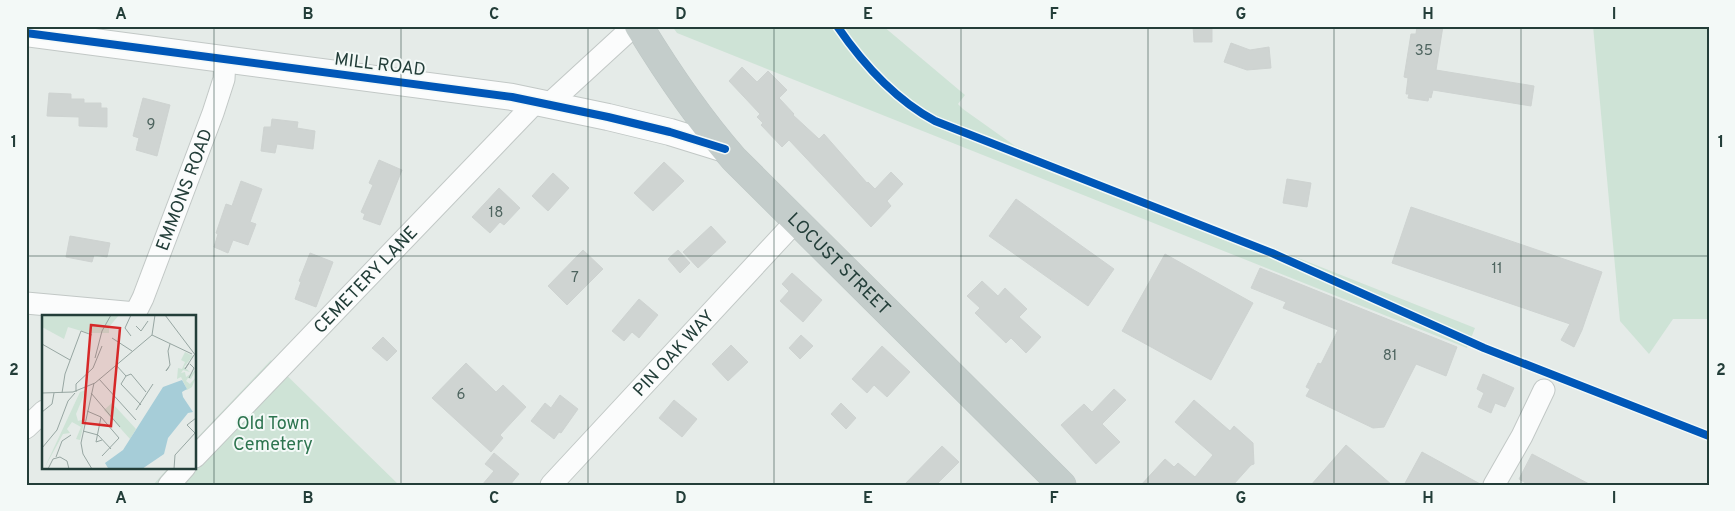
<svg xmlns="http://www.w3.org/2000/svg" width="1735" height="511" font-family="Overpass,sans-serif">
	<rect width="100%" height="100%" fill="#e5ebe8"/>
	<g fill="#cee3d6">
		<polygon points="672,26 883,26 965,95 958,104 963,109 1015,146 1475,328 1467,348 677,33"/>
		<polygon points="1593,26 1709,26 1709,319 1673,319 1649,354 1620,321"/>
		<polygon points="271,360 399,485 153,485 169,467 195,467 195,440"/>
	</g>
	<g fill="#cfd4d2" stroke="#ced3d1">
		<polygon points="1193,26 1212,26 1212,42 1194,42"/>
		<polygon points="1417,26 1443,26 1436,70 1534,86 1531,106 1433,90 1431,98 1429,97 1428,101 1408,98 1409,94 1406,94 1408,78 1404,77 1411,34 1416,34"/>
		<polygon points="1231,43 1250,50 1269,47 1271,68 1247,70 1224,62"/>
		<polygon points="742,67 757,82 768,71 787,90 779,98 794,114 793,115 819,139 824,134 867,183 868,182 875,189 891,172 903,184 887,201 891,206 871,227 789,140 782,147 761,125 763,123 757,117 760,114 729,81"/>
		<polygon points="49,93 71,94 71,99 84,99 84,103 101,103 101,108 107,108 107,127 79,126 79,117 47,116"/>
		<polygon points="143,98 170,105 157,156 136,150 139,138 133,136"/>
		<polygon points="272,119 298,122 297,128 315,131 313,149 277,144 275,153 261,151 264,127 271,127"/>
		<polygon points="379,160 402,170 380,225 363,219 365,214 361,212 373,185 369,183"/>
		<polygon points="664,162 684,181 653,211 634,193"/>
		<polygon points="553,173 569,188 548,211 532,196"/>
		<polygon points="1287,179 1311,183 1307,207 1283,203"/>
		<polygon points="241,181 262,189 250,222 256,224 248,245 233,240 228,253 214,247 218,234 216,233 226,204 232,206"/>
		<polygon points="499,188 520,208 504,225 500,222 490,233 472,217"/>
		<polygon points="1016,199 1114,269 1088,306 989,236"/>
		<polygon points="1411,207 1602,272 1582,330 1574,347 1561,340 1570,324 1392,263"/>
		<polygon points="711,226 726,242 698,268 683,252"/>
		<polygon points="70,236 110,243 107,257 94,255 92,262 66,257"/>
		<polygon points="583,250 603,269 567,305 548,286"/>
		<polygon points="678,250 690,263 680,273 668,259"/>
		<polygon points="310,253 333,262 316,307 295,299 301,282 299,281"/>
		<polygon points="1165,254 1253,303 1211,380 1122,331"/>
		<polygon points="1260,268 1457,347 1446,376 1416,364 1384,427 1373,428 1306,396 1310,389 1306,387 1318,363 1321,364 1338,330 1283,308 1286,302 1251,288"/>
		<polygon points="792,273 822,300 803,322 780,301 789,291 782,284"/>
		<polygon points="982,281 998,296 1005,288 1027,309 1019,317 1041,337 1026,353 1011,338 1006,343 975,313 980,308 967,296"/>
		<polygon points="639,299 658,315 639,338 632,332 624,341 612,331"/>
		<polygon points="801,335 813,346 800,359 789,348"/>
		<polygon points="383,337 397,351 387,361 372,348"/>
		<polygon points="731,345 748,362 728,381 712,364"/>
		<polygon points="882,346 910,372 887,397 874,385 867,393 852,379"/>
		<polygon points="466,363 496,392 503,385 526,407 500,435 503,438 491,452 432,398"/>
		<polygon points="1483,374 1514,388 1505,407 1495,403 1491,413 1478,407 1484,393 1477,389"/>
		<polygon points="1114,389 1126,400 1102,424 1120,442 1096,464 1061,425 1084,404 1092,412"/>
		<polygon points="560,395 578,409 561,433 559,432 554,439 531,421 545,403 551,408"/>
		<polygon points="674,400 697,419 682,437 659,418"/>
		<polygon points="1194,400 1230,431 1234,426 1253,443 1254,464 1251,465 1233,485 1141,485 1165,459 1174,467 1178,463 1195,477 1213,455 1175,422"/>
		<polygon points="841,403 856,418 846,429 831,414"/>
		<polygon points="1346,445 1392,485 1311,485"/>
		<polygon points="942,446 959,462 936,485 904,485"/>
		<polygon points="1422,452 1482,485 1404,485"/>
		<polygon points="494,453 519,474 510,485 482,485 494,471 485,464"/>
		<polygon points="1532,454 1591,485 1529,485 1519,479"/>
	</g>
	<g fill="none" stroke-linecap="round" stroke-linejoin="round">
		<g stroke="#c2c8c6" stroke-width="23">
			<g id="minor">
				<polyline points="549,104 634,26"/>
				<polyline points="26,303 136,313"/>
				<path id="s1" d="M134,316L143,298L213,113L224,79L225,59"/>
				<polyline points="26,428 44,411"/>
				<path id="s2" d="M195,457L536,102"/>
				<polyline points="169,485 185,467"/>
				<path id="s3" d="M551,485L796,221"/>
				<polyline points="1494,485 1522,436 1544,390"/>
			</g>
		</g>
		<g stroke="#c2c8c6" stroke-width="28">
			<polyline id="tertiary" points="26,33 512,97 608,117 670,132 725,149"/>
		</g>
		<g stroke="#bdc6c4" stroke-width="29">
			<g id="trunk">
				<path id="s4" d="M639,26C667,72 698,118 734,159L1062,485"/>
			</g>
		</g>
		<use href="#minor" stroke="#fbfcfc" stroke-width="21"/>
		<use href="#tertiary" stroke="#fbfcfc" stroke-width="26"/>
		<use href="#trunk" stroke="#c4cdcb" stroke-width="28"/>
		<g stroke="#f3f9f7" stroke-width="11">
			<g id="cycleway">
				<path d="M837,26C863,64 894,99 935,121L1272,253L1484,348L1709,436"/>
				<polyline points="26,33 512,97 608,117 670,132 725,149"/>
			</g>
		</g>
		<use href="#cycleway" stroke="#0057b8" stroke-width="8"/>
	</g>
	<path fill="none" stroke="#233e39" stroke-width="1" stroke-opacity="0.55" d="M214,26V485M401,26V485M588,26V485M774,26V485M961,26V485M1148,26V485M1334,26V485M1521,26V485M26,256H1709"/>
	<g text-anchor="middle" stroke-width="4" stroke-linejoin="round" paint-order="stroke">
		<g font-size="15" fill="#4e645f">
			<text x="1424" y="55">35</text>
			<text x="151" y="129">9</text>
			<text x="496" y="217">18</text>
			<text x="1497" y="273">11</text>
			<text x="575" y="282">7</text>
			<text x="1390" y="360">81</text>
			<text x="461" y="399">6</text>
		</g>
		<g font-size="18" fill="#233e39" stroke="#f3f9f7">
			<text transform="translate(380 64) rotate(7)" y="6">MILL ROAD</text>
			<text dy="6" stroke="none"><textPath href="#s1" startOffset="136">EMMONS ROAD</textPath></text>
			<text dy="6" stroke="none"><textPath href="#s4" startOffset="312">LOCUST STREET</textPath></text>
			<text dy="6" stroke="none"><textPath href="#s2" startOffset="246">CEMETERY LANE</textPath></text>
			<text dy="6" stroke="none"><textPath href="#s3" startOffset="180">PIN OAK WAY</textPath></text>
		</g>
		<g font-size="18" fill="#2d744f" stroke="#f3f9f7">
			<text x="273" y="429">Old Town<tspan x="273" dy="21">Cemetery</tspan></text>
		</g>
	</g>
	<g transform="translate(42 315)">
		<rect width="154" height="154" fill="#e5ebe8"/>
		<path d="M0,0H77L67,12V18H46L26,12L22,24L0,12ZM143,37L151,41L142,52L148,57L141,55L139,58L143,57L144,62L154,55L149,64L146,63L144,66L148,69L154,62L150,72L145,75L142,74H145L139,62L135,64L136,53L140,54L143,47L139,45ZM44,75L34,99L36,106L43,104L38,125L34,124L39,112L30,107L25,114L28,118L21,119L2,154L38,77ZM70,88L94,114L88,124L62,95Z" fill="#cee3d6"/>
		<path d="M140,65L145,74L140,77L141,82L151,97L146,98L126,123L122,139L100,154L66,153L63,148L81,135L121,72Z" fill="#a6cdd8"/>
		<path fill="none" stroke="#97a6a2" stroke-width="1" d="M123,0L154,41M94,11L99,16L106,6M110,20L150,39M89,21L83,13L89,0M70,23L90,36M0,29L28,45M53,43L60,16L69,0M147,48L143,54L152,40M74,50L84,61L79,69L99,90M127,52L124,56L128,50L126,36L128,29M84,61L89,59L104,77M147,63L152,53L148,49M57,64L94,105M34,77V69L51,53L60,31M0,78L31,77L53,68L110,20L113,0M20,78L23,59L39,16L50,20M49,78L78,112M94,95L111,69M45,96L59,102L77,123L60,141M0,97L10,89L12,78M59,102L54,127L60,125M154,103L145,110L154,119M41,116L56,120L69,134M0,133L15,115L26,86L33,78M14,142L20,126L29,120M6,154L11,144L18,142L25,146L27,154M50,154L41,139L39,128L52,68M132,154L133,140L154,117"/>
		<path fill="#d62828" fill-opacity="0.15" stroke="#d62828" stroke-width="2.5" d="M49,10L78,13L69,111L41,108Z"/>
		<rect width="154" height="154" fill="none" stroke="#233e39" stroke-width="2.5"/>
	</g>
	<rect width="1735" height="511" fill="none" stroke="#f3f9f7" stroke-width="55"/>
	<rect x="28" y="28" width="1680" height="456" fill="none" stroke="#233e39" stroke-width="2"/>
	<g font-size="16" text-anchor="middle" font-weight="bold" fill="#233e39">
		<text x="121" y="19">A</text>
		<text x="308" y="19">B</text>
		<text x="494" y="19">C</text>
		<text x="681" y="19">D</text>
		<text x="868" y="19">E</text>
		<text x="1054" y="19">F</text>
		<text x="1241" y="19">G</text>
		<text x="1428" y="19">H</text>
		<text x="1614" y="19">I</text>
		<text x="14" y="147">1</text>
		<text x="1721" y="147">1</text>
		<text x="14" y="375">2</text>
		<text x="1721" y="375">2</text>
		<text x="121" y="503">A</text>
		<text x="308" y="503">B</text>
		<text x="494" y="503">C</text>
		<text x="681" y="503">D</text>
		<text x="868" y="503">E</text>
		<text x="1054" y="503">F</text>
		<text x="1241" y="503">G</text>
		<text x="1428" y="503">H</text>
		<text x="1614" y="503">I</text>
	</g>
</svg>
